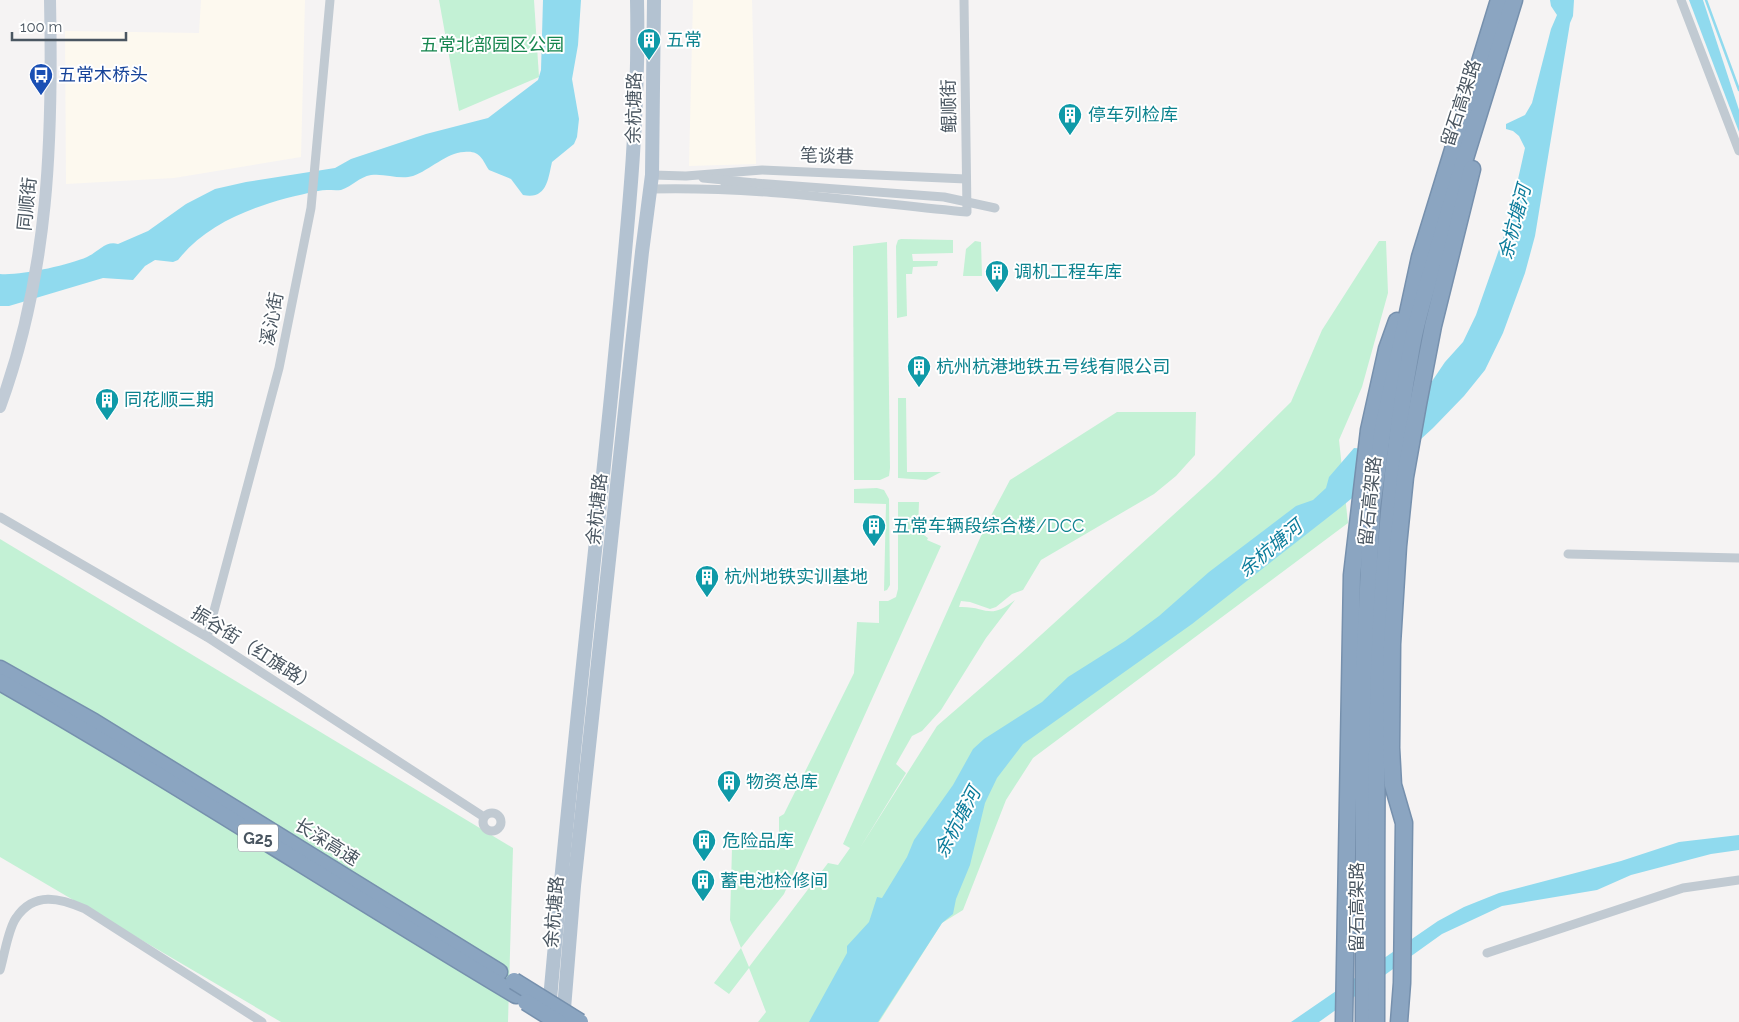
<svg xmlns="http://www.w3.org/2000/svg" width="1739" height="1022" font-family="Raleway,'Noto Sans SC',sans-serif">
	<rect width="100%" height="100%" fill="#f5f3f3"/>
	<g fill="#fdf9ef">
		<polygon points="201,0 305,0 301,157 174,178 66,184 65,31 199,33"/>
		<polygon points="693,0 752,0 756,164 689,166"/>
	</g>
	<g fill="#c3f1d5">
		<polygon points="439,0 534,0 539,77 459,111"/>
		<polygon points="901,239 953,240 953,253 912,254 913,261 938,261 937,266 913,267 912,274 906,274 907,316 897,318 896,246 898,240"/>
		<polygon points="975,241 981,242 982,276 963,276 966,249"/>
		<path d="M1379,241H1386L1388,293L1362,387L1339,440L1348,523L1033,758L1006,800L963,910L942,923L879,1022H758L766,1012L749,968L729,994L714,983L741,948L730,920L732,848L771,847L775,849L779,842V817L784,814L854,673L857,622L879,623V601H888L896,597L898,589V502H919L918,531L928,538L927,540L941,546L784,894L741,948L749,967L828,863L838,865L850,848L843,844L985,527L1010,480L1117,412H1196L1195,455L1176,476L1154,494L1041,560L1023,590L1012,594L996,607L990,609L970,602L961,601L959,607C988,606 988,621 1015,600L986,638L941,710L922,731L912,736L896,764L906,773L860,848L937,726L1020,654L1215,477L1291,402L1322,330Z"/>
		<polygon points="887,242 890,468 889,476 880,480 854,480 853,246"/>
		<polygon points="898,398 906,398 907,472 941,472 926,480 898,478"/>
		<polygon points="877,488 884,490 889,499 890,585 887,590 884,591 886,504 854,503 854,489"/>
		<polygon points="0,539 513,848 508,1022 281,1022 0,857"/>
	</g>
	<g fill="#90daee">
		<path d="M543,0H581L578,45L572,79L579,119L577,137L574,144L552,162C548,179 547,200 523,195L511,179L489,170C482,159 480,150 464,152C446,153 430,170 413,176C399,180 385,173 371,175C359,177 353,186 341,190C334,191 326,189 318,191C268,201 211,218 178,260L173,262L155,260L145,266L133,280L103,278L9,306H0V274C19,276 69,265 87,257C98,252 106,240 118,244L148,231L186,204L215,189L246,182L335,168L351,159L426,134L488,118L538,80L541,70Z"/>
		<polygon points="1550,0 1574,0 1573,16 1570,23 1535,236 1525,273 1503,333 1485,370 1464,396 1433,428 1397,461 1340,508 1192,624 1023,744 997,778 985,803 970,865 956,899 953,914 942,923 878,1022 809,1022 847,953 847,946 869,922 877,897 882,898 907,857 914,840 953,785 973,749 984,739 1042,702 1068,677 1125,641 1159,616 1209,572 1296,506 1313,500 1326,488 1329,477 1354,448 1368,449 1426,390 1445,362 1463,342 1476,315 1508,224 1525,148 1519,136 1513,131 1506,129 1506,124 1525,115 1532,103 1551,29 1557,15 1551,6"/>
		<polygon points="1689,0 1703,0 1739,110 1739,132"/>
		<polygon points="1739,835 1739,850 1711,854 1631,875 1597,890 1502,906 1442,934 1319,1022 1291,1022 1438,921 1464,907 1499,893 1621,861 1679,842"/>
	</g>
	<g fill="none" stroke-linecap="round" stroke-linejoin="round">
		<polyline stroke="#90daee" stroke-width="2.5" points="1706,0 1739,90"/>
		<g stroke="#7690ad" stroke-width="19">
			<g id="highway">
				<polyline points="0,669 94,722 499,972"/>
				<path d="M0,682C175,782 343,892 516,995"/>
				<polyline points="1344,1022 1352,575 1369,430 1387,349 1397,321"/>
				<polyline points="1364,1022 1364,668 1372,508 1383,428 1420,257 1499,0"/>
				<path d="M1376,1022C1377,796 1370,568 1412,345C1418,312 1430,278 1439,245C1463,163 1489,82 1514,0"/>
				<polyline points="1399,1022 1402,983 1404,823 1393,785 1391,748 1392,644 1398,546 1405,477 1418,404 1433,326 1472,169"/>
			</g>
		</g>
		<g stroke="#c1cad2" stroke-width="9">
			<polyline points="1681,0 1739,151"/>
			<polyline points="652,175 686,176 762,170 966,179"/>
			<polyline points="703,178 755,183 725,185"/>
			<path d="M650,189C756,186 862,202 967,212L964,0"/>
			<polyline points="0,517 207,637 484,817"/>
			<polyline points="1568,554 1739,558"/>
			<polyline points="207,637 279,368 311,208 330,0"/>
			<circle cx="492" cy="822" r="9"/>
			<polyline points="1487,953 1683,888 1739,880"/>
			<path d="M0,970C4,957 8,929 16,918C34,891 60,898 85,909L262,1022"/>
		</g>
		<path stroke="#c1cbd6" stroke-width="12" d="M0,407C49,273 53,140 50,0"/>
		<g stroke="#b3c2d1" stroke-width="14">
			<path d="M549,1011C567,803 591,595 612,387C624,258 640,130 637,0"/>
			<polyline points="563,1021 574,886 642,252 652,175 654,0"/>
		</g>
		<use href="#highway" stroke="#8ba5c1" stroke-width="16"/>
		<g stroke="#7690ad" stroke-width="19" stroke-linecap="butt">
			<g id="highway-bridge">
				<polyline points="514,981 580,1022"/>
				<polyline points="526,1002 558,1022"/>
			</g>
		</g>
		<polyline stroke="#c1cad2" stroke-width="9" points="755,183 944,197 995,208"/>
		<use href="#highway-bridge" stroke="#8ba5c1" stroke-width="16"/>
	</g>
	<defs>
		<g id="building-pin" transform="scale(1.25)"><path d="M0 17L-7.5 6A9.5 9.5 0 1 1 7.5 6Z" fill="#0f9aa8" stroke="#fff"/><path d="M-4-6H4V6H1V3H-1V6H-4ZM-2.5-4.3h1.7v1.8h-1.7ZM.8-4.3h1.7v1.8H.8ZM-2.5-1h1.7V.8h-1.7ZM.8-1h1.7V.8H.8Z" fill="#fff"/></g>
		<g id="bus-pin" transform="scale(1.25)"><path d="M0 17L-7.5 6A9.5 9.5 0 1 1 7.5 6Z" fill="#1a4fb4" stroke="#fff"/><path d="M-5-6H5V4H4V6H2V4H-2V6H-4V4H-5ZM-3.5-4V0h7V-4ZM-3.5 1.2v1.5H-2V1.2ZM2 1.2v1.5H3.5V1.2Z" fill="#fff"/></g>
	</defs>
	<g fill-rule="evenodd">
		<use href="#building-pin" x="649" y="40"/>
		<use href="#bus-pin" x="41" y="75"/>
		<use href="#building-pin" x="1070" y="115"/>
		<use href="#building-pin" x="997" y="272"/>
		<use href="#building-pin" x="919" y="367"/>
		<use href="#building-pin" x="107" y="400"/>
		<use href="#building-pin" x="874" y="526"/>
		<use href="#building-pin" x="707" y="577"/>
		<use href="#building-pin" x="729" y="782"/>
		<use href="#building-pin" x="704" y="841"/>
		<use href="#building-pin" x="703" y="881"/>
	</g>
	<g text-anchor="middle" stroke-width="4" stroke-linejoin="round" paint-order="stroke">
		<rect fill="#fff" stroke="#808990" stroke-width="1" x="238" y="824.5" width="40" height="27" rx="4"/>
		<g font-size="16" font-weight="bold" fill="#4a5661">
			<text x="258" y="844">G25</text>
		</g>
		<g font-size="18" fill="#0d838f" stroke="#fff" text-anchor="start">
			<text x="666" y="46">五常</text>
			<text x="1088" y="121">停车列检库</text>
			<text x="1014" y="278">调机工程车库</text>
			<text x="936" y="373">杭州杭港地铁五号线有限公司</text>
			<text x="124" y="406">同花顺三期</text>
			<text x="892" y="532">五常车辆段综合楼/DCC</text>
			<text x="724" y="583">杭州地铁实训基地</text>
			<text x="746" y="788">物资总库</text>
			<text x="722" y="847">危险品库</text>
			<text x="720" y="887">蓄电池检修间</text>
		</g>
		<g font-size="18" fill="#17864f" stroke="#fff">
			<text x="492" y="51">五常北部园区公园</text>
		</g>
		<g font-size="18" fill="#164399" stroke="#fff" text-anchor="start">
			<text x="58" y="81">五常木桥头</text>
		</g>
		<g font-size="18" fill="#4a5661" stroke="#fff">
			<text transform="translate(1461 103) rotate(-72)" y="6">留石高架路</text>
			<text transform="translate(949 106) rotate(-91)" y="6">鲲顺街</text>
			<text transform="translate(634 108) rotate(-89)" y="6">余杭塘路</text>
			<text transform="translate(827 156) rotate(2)" y="6">笔谈巷</text>
			<text transform="translate(27 204) rotate(-84)" y="6">同顺街</text>
			<text transform="translate(272 319) rotate(-79)" y="6">溪沁街</text>
			<text transform="translate(1370 501) rotate(-84)" y="6">留石高架路</text>
			<text transform="translate(597 509) rotate(-84)" y="6">余杭塘路</text>
			<text transform="translate(254 649) rotate(32)" y="6">振谷街（红旗路）</text>
			<text transform="translate(327 842) rotate(32)" y="6">长深高速</text>
			<text transform="translate(1357 907) rotate(-90)" y="6">留石高架路</text>
			<text transform="translate(554 912) rotate(-85)" y="6">余杭塘路</text>
		</g>
		<g font-size="19" font-style="italic" fill="#0c7c9b" stroke="#fff">
			<text transform="translate(1514 222) rotate(-75)" y="7">余杭塘河</text>
			<text transform="translate(1270 548) rotate(-40)" y="7">余杭塘河</text>
			<text transform="translate(957 822) rotate(-62)" y="7">余杭塘河</text>
		</g>
	</g>
	<path d="M12 32v8h114v-8" fill="none" stroke="#4a5661" stroke-width="2.5"/>
	<text x="20" y="32" font-size="15" fill="#4a5661" stroke="#ffffff" stroke-width="4" paint-order="stroke">100 m</text>
</svg>
